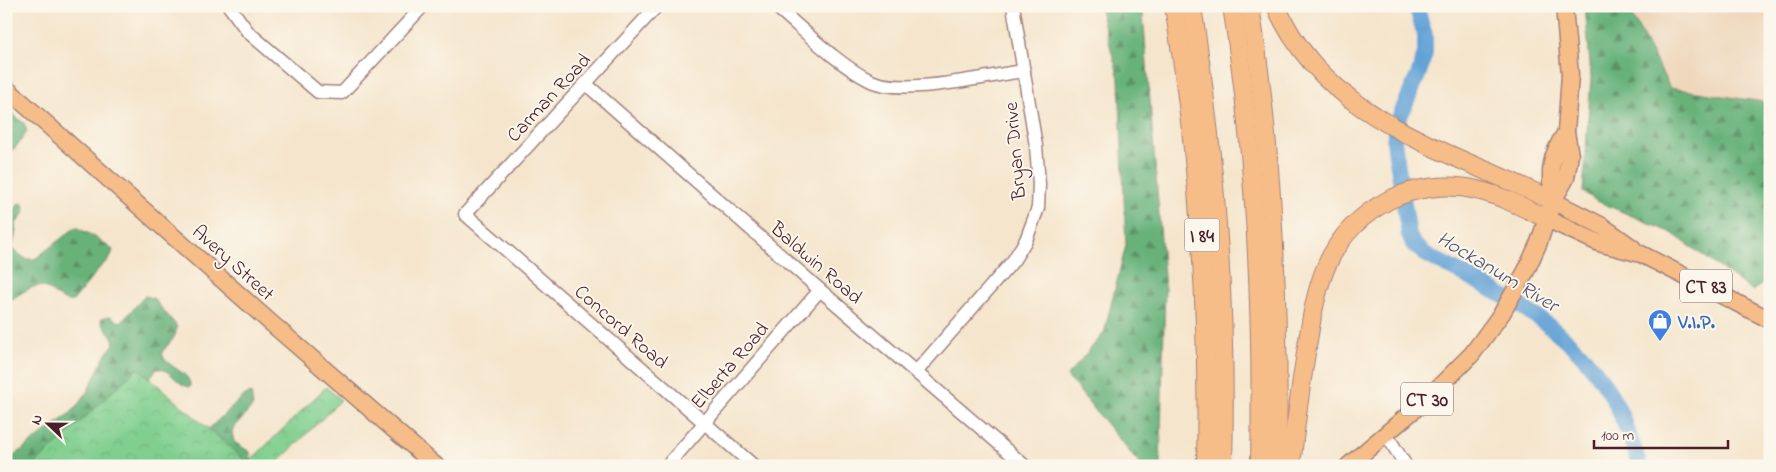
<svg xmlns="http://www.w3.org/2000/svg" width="1776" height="472" font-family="'Indie Flower',sans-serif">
	<defs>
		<pattern id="forest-firs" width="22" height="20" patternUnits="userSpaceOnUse" patternTransform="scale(1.25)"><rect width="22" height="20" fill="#68b27a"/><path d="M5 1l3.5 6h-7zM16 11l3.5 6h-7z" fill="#589064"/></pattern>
		<pattern id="park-crowns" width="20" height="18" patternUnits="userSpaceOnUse" patternTransform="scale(1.25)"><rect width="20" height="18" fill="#80cf8f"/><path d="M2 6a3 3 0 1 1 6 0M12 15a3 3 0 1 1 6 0" fill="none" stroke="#70b17c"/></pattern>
	</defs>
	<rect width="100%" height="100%" fill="#fbf7ec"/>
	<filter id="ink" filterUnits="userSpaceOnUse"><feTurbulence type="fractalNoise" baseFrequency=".02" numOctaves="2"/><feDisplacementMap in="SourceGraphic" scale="10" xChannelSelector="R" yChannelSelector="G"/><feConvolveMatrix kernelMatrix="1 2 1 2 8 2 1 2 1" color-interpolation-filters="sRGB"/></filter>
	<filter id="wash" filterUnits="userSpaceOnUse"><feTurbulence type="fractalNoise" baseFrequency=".0096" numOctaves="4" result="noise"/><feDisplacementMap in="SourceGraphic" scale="20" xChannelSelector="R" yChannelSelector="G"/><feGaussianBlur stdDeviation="1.12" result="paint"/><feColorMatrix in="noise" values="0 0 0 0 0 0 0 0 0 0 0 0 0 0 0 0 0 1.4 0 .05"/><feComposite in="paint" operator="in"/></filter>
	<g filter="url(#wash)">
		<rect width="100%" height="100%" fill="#f5e5cc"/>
		<polygon fill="#eed7bb" points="1627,6 1770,6 1770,103 1670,88"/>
		<g fill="url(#forest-firs)" stroke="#596852">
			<polygon points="1099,6 1141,6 1143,14 1165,290 1160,466 1141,466 1067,376 1104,333 1126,245 1119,78"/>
			<polygon points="1585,6 1627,6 1670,88 1770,103 1770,278 1752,291 1672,233 1597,201 1583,192 1591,77"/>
			<polygon points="9,112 24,123 27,132 16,147 6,154 6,114"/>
			<path d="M19,203L23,204L25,212L15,225L16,232L12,249L26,259H35L76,227L95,237L113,250L110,259L102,265L73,301C59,304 51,285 38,286C26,288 16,297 6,303V218L12,215Z"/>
			<path d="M145,296L153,298L176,325C179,336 168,344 162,352C164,368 192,371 190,387C177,386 170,367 157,369L150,377L151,382L52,466H6V462L73,411L86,394L106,354L114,344C114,333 101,329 101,319L110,316L119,322L122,321Z"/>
			<polygon points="251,393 253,406 234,428 232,432 234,442 250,452 251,459 247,466 203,434 245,395"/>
		</g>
		<polygon fill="url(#park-crowns)" stroke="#65775d" points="138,368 248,463 326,387 341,400 274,466 33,466"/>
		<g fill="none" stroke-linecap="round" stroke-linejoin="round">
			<path stroke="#63a2d6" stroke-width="16" d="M1416,6L1425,35V53L1419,73L1396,125L1394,142L1409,235L1413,244L1425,254C1491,290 1566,321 1607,388C1622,412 1631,440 1640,466"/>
		</g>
	</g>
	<g filter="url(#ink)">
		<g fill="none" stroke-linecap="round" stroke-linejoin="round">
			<g stroke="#a0827c" stroke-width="15">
				<g id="minor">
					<polyline points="229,6 248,32 318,92 342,93 423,6"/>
					<polyline points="657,6 465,214 754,466"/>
					<path d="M775,6C804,30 836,63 869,80C902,97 985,76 1024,71"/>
					<polyline points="586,84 820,290 1025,466"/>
					<polyline points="917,371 1013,261 1026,240 1038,208 1039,184 1036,146 1013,6"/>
					<polyline points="1386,434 1406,466"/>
					<polyline points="667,466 820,290"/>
				</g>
			</g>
			<g stroke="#a0827c" stroke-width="19">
				<g id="major">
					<polyline points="6,88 271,323 436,466"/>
					<polyline points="1553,201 1602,226 1633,248"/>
					<path d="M1553,201C1549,171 1549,158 1566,132"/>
					<polyline points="1547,219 1599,243 1641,254 1770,320"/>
					<polyline points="1348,466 1427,399 1472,354 1502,313 1526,271 1539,242 1553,201 1566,178 1570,155 1566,132 1570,75 1564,6"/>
				</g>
			</g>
			<g stroke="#a0827c" stroke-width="20">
				<g id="highway">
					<path d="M1174,6C1199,158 1209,312 1206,466"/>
					<path d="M1192,6C1216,159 1227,311 1223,466"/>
					<path d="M1232,6C1256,159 1263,312 1260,466"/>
					<path d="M1250,6C1274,159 1280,312 1277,466"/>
					<path d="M1276,6C1326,121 1450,150 1553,201"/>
					<path d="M1291,466C1295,428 1300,390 1306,353C1316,288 1324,234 1389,200C1415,187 1448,183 1477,190C1502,196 1525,208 1547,219"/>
				</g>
			</g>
			<use href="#minor" stroke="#fff" stroke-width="12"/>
			<use href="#major" stroke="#f7bd88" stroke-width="16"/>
			<use href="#highway" stroke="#f7bd88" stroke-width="18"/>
		</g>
	</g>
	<defs>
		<g id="shop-pin" transform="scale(1.25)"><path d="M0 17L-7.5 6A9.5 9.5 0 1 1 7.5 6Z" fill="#3f7fe0" stroke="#fbf7ec"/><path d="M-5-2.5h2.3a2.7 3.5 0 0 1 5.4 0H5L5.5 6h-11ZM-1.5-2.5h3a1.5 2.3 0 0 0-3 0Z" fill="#fff"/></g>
	</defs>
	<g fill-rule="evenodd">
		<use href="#shop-pin" x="1660" y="321"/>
	</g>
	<g text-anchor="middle" stroke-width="4" stroke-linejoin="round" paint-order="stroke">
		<g fill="#fbf7ec" stroke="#7f6065" stroke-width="1">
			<rect x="1184.5" y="218.5" width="35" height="33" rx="4"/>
			<rect x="1680" y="269.5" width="52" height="33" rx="4"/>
			<rect x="1401" y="382.5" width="52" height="33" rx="4"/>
		</g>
		<g font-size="19" font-weight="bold" fill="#4a1f2b">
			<text x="1202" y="242">I 84</text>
			<text x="1706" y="293">CT 83</text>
			<text x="1427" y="406">CT 30</text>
		</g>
		<g font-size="20" fill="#4a1f2b" stroke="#fbf7ec">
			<text transform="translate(548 97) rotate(-47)" y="7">Carman Road</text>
			<text transform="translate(1014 151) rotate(-95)" y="7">Bryan Drive</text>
			<text transform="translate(234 262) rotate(42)" y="7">Avery Street</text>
			<text transform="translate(817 262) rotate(41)" y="7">Baldwin Road</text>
			<text transform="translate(622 326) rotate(41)" y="7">Concord Road</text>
			<text transform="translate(729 365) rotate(-49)" y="7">Elberta Road</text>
		</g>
		<g font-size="20" font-weight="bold" fill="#366cbe" stroke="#fbf7ec" text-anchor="start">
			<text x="1678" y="328">V.I.P.</text>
		</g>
		<g font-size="21" font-style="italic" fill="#54536f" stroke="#fbf7ec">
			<text transform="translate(1498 271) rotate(31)" y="7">Hockanum River</text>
		</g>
	</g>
	<rect width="1776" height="472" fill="none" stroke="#fbf7ec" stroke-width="25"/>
	<g transform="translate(48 424) rotate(292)" stroke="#fbf7ec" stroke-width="4" paint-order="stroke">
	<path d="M0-4L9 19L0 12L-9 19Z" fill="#4a1f2b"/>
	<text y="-8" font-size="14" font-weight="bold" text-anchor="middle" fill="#4a1f2b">N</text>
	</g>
	<path d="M1594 440v8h134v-8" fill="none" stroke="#4a1f2b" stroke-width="2.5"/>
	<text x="1601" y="440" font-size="15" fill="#4a1f2b" stroke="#fbf7ec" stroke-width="4" paint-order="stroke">100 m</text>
</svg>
